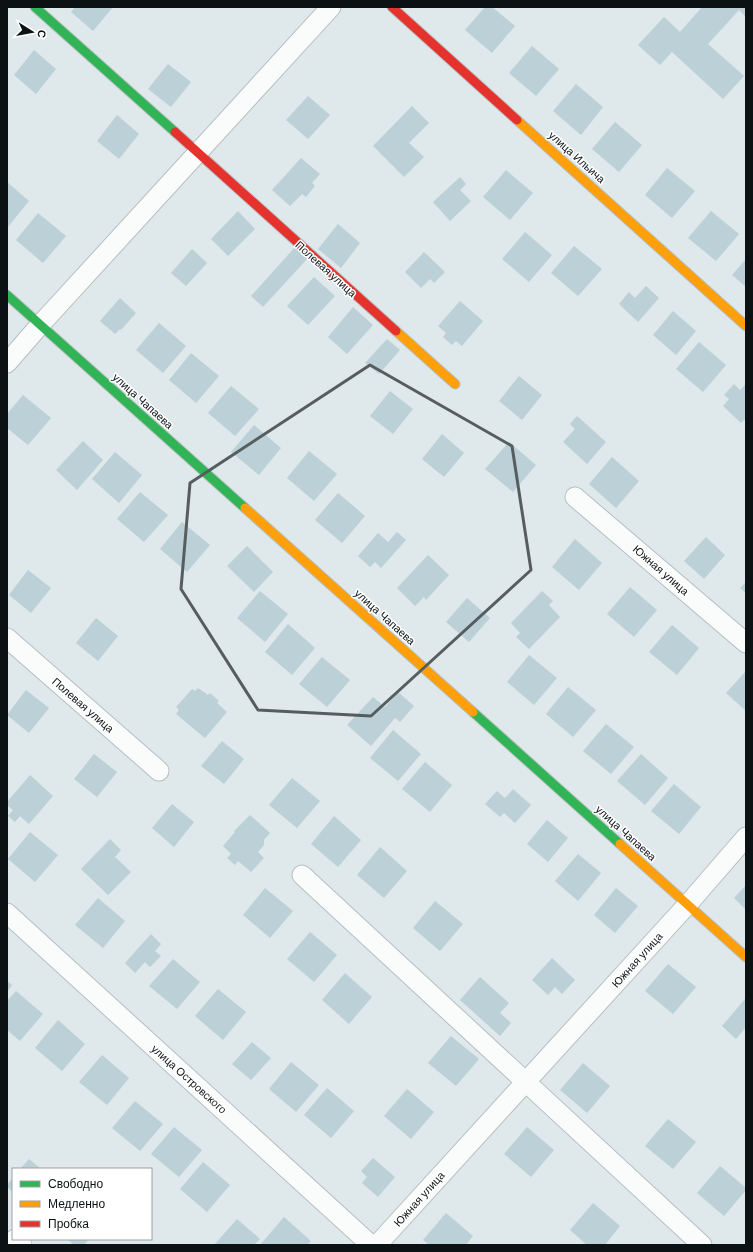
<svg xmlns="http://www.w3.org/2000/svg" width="753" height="1252" font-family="'DM Sans',sans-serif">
	<rect width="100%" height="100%" fill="#dfe8eb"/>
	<g fill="#bbd0d7">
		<polygon points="75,7 113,7 93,31 71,12"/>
		<polygon points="485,7 492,7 515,26 492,53 465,30"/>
		<polygon points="702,7 746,7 746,17 739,10 708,44 744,76 723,99 672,52 660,65 638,45 664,17 680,32"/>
		<polygon points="532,46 559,69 536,96 509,73"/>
		<polygon points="34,50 56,69 36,94 14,75"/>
		<polygon points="168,64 191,82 171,107 148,89"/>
		<polygon points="576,84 603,107 581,135 553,111"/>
		<polygon points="308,96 330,115 308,139 286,120"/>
		<polygon points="412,106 429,123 409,143 424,157 404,177 373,146"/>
		<polygon points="117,115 139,134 119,159 97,141"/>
		<polygon points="615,122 642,145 619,172 592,149"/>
		<polygon points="301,158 320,174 312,183 315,186 306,197 302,194 290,206 272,190"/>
		<polygon points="667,168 695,191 672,218 645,195"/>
		<polygon points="506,170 533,193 510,220 483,197"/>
		<polygon points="460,177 466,184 460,190 471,201 450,221 433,202"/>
		<polygon points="7,182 29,201 7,228"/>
		<polygon points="238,211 255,229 228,256 211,239"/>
		<polygon points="711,211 739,234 716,261 688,238"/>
		<polygon points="38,213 66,236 43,263 16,240"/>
		<polygon points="338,224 360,243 341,268 318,249"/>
		<polygon points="525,232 552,255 529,282 502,259"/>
		<polygon points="296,246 308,258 263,307 251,296"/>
		<polygon points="574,246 602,269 578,296 551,273"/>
		<polygon points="192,249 207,263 186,286 171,273"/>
		<polygon points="424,252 445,272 434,283 430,279 421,288 405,272"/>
		<polygon points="746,259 746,287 732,275"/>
		<polygon points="314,277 335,296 308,325 287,306"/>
		<polygon points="646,286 659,298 638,322 619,304 629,292 635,298"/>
		<polygon points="120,298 136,313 121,330 120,329 115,334 100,321"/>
		<polygon points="460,301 483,321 462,346 456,341 452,345 443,337 446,333 438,326"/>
		<polygon points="353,307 373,325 347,354 328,337"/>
		<polygon points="673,311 696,331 676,355 653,335"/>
		<polygon points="159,323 186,346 163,373 136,350"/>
		<polygon points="387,339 400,350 379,374 365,363"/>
		<polygon points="699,342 726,365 703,392 676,369"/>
		<polygon points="191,353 219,376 196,403 169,380"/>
		<polygon points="519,376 542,395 522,420 499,401"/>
		<polygon points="734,384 740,390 746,384 746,418 741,423 723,406 729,399 724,395"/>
		<polygon points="231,386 259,409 235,436 208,413"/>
		<polygon points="390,391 413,409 393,434 370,416"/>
		<polygon points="23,395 51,418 28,445 7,428 7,414"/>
		<polygon points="577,416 606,442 587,464 563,442 575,429 570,424"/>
		<polygon points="254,425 281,448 259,475 231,452"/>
		<polygon points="442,434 464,453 444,477 422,459"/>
		<polygon points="83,441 103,460 77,490 56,470"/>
		<polygon points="509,442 536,465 513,492 485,469"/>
		<polygon points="309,451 337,474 314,501 287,478"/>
		<polygon points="115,452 142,475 119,503 92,479"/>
		<polygon points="612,457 639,481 616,508 589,484"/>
		<polygon points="140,492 168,515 144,542 117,519"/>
		<polygon points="338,493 365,516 342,543 315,520"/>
		<polygon points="182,522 210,545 187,572 160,549"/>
		<polygon points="397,532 406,540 381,568 375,562 370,567 358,556 378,533 388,542"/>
		<polygon points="706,537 725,555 704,579 684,561"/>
		<polygon points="575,539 602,563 579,590 552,567"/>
		<polygon points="247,546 273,572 254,592 227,566"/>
		<polygon points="428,555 449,575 426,600 424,597 415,606 397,588"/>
		<polygon points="28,570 51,588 31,613 9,595"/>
		<polygon points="746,582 746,593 740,588"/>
		<polygon points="630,587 657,610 634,637 607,614"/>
		<polygon points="260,591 288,614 265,642 237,618"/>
		<polygon points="542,591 553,601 549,605 560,617 529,649 516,637 520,633 511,623"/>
		<polygon points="467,598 490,618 469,642 446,622"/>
		<polygon points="96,618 118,636 98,661 76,643"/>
		<polygon points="288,624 315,648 292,675 265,652"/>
		<polygon points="672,625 699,648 677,675 649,652"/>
		<polygon points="529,655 557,678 534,705 507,682"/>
		<polygon points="322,657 350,680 327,707 299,684"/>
		<polygon points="746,671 746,711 726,693"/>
		<polygon points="568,687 596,710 573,737 546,714"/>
		<polygon points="198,688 208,695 210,693 219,701 217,703 227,712 205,738 176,714 179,710 176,707 192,689 195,691"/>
		<polygon points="26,690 49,708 29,733 7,715"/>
		<polygon points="398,692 414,706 400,722 395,718 371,746 347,725 373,697 385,707"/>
		<polygon points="606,724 634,747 611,774 583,751"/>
		<polygon points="393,730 421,754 398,781 370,758"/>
		<polygon points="222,741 244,759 224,784 201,766"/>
		<polygon points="94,754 117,772 97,797 74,779"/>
		<polygon points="641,754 668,778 645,805 617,781"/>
		<polygon points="425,762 452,785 430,812 402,789"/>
		<polygon points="30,775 53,796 29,824 20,816 15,822 8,816 13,810 7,805 7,802"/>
		<polygon points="292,778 320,801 297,828 269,805"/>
		<polygon points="674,784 701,807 679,834 651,811"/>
		<polygon points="513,789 531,805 515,823 504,813 500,817 485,804 497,791 505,798"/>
		<polygon points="172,804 194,822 174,847 152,828"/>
		<polygon points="250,815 270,833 264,840 264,845 258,852 264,858 251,872 238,861 235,865 227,858 231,854 223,846 235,832 234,831"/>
		<polygon points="334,816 361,840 338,867 311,844"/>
		<polygon points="547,820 568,838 548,862 527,844"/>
		<polygon points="30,832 58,855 35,882 8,859"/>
		<polygon points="110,839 121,850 115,857 131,872 108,895 81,869"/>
		<polygon points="380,847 407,871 384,898 357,875"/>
		<polygon points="578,854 601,873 578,901 555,881"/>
		<polygon points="746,885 746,910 734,898"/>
		<polygon points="265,888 293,911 270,938 243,915"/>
		<polygon points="616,888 638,906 615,933 594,915"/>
		<polygon points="98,898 125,921 103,948 75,925"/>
		<polygon points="435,901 463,924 440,951 413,928"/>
		<polygon points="310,932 337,955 314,982 287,959"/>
		<polygon points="151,934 161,944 155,951 161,956 150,967 145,962 135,973 125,963"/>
		<polygon points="552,958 575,980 562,994 555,987 548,995 532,980"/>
		<polygon points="173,959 200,982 177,1009 149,986"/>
		<polygon points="668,964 696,987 673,1014 645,991"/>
		<polygon points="345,973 372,997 349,1024 322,1000"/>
		<polygon points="480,977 509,1003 500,1013 511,1023 500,1036 460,1000"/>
		<polygon points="7,981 12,985 7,992"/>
		<polygon points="218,989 246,1012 223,1040 195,1016"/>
		<polygon points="16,991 43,1014 20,1041 7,1030 7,1001"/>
		<polygon points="745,999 746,1000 746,1027 736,1039 722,1026"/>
		<polygon points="58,1020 85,1044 62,1071 35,1048"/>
		<polygon points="451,1036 479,1059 456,1086 428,1063"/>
		<polygon points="252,1042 271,1058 251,1080 232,1064"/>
		<polygon points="102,1055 129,1078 107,1105 79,1082"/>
		<polygon points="291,1062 319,1085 296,1112 269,1089"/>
		<polygon points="583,1063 610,1086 587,1113 560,1090"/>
		<polygon points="327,1088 354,1111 331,1138 304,1115"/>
		<polygon points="407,1089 434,1112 411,1139 384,1116"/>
		<polygon points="135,1101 163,1124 140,1151 112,1128"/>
		<polygon points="668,1119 696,1142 673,1169 645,1146"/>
		<polygon points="174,1127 202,1150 179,1177 151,1154"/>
		<polygon points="527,1127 554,1150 531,1177 504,1154"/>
		<polygon points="373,1158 395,1177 378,1197 362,1183 367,1177 361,1171"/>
		<polygon points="29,1159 41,1169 20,1169"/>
		<polygon points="203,1162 230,1185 207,1212 180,1189"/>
		<polygon points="720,1166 746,1188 746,1190 724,1216 697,1193"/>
		<polygon points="13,1178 13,1192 7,1187 7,1185"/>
		<polygon points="593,1203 620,1226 605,1245 587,1245 570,1230"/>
		<polygon points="446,1213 473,1236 466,1245 429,1245 423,1240"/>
		<polygon points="284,1217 311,1241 307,1245 260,1245"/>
		<polygon points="237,1219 260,1239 254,1245 214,1245"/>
		<polygon points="67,1239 89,1239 84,1245 74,1245"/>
	</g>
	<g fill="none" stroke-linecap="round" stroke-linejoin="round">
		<g stroke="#b7bec1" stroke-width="21">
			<g id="street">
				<polyline points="7,363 40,325 331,7"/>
				<polyline points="575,497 746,643"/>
				<polyline points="7,638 159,771"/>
				<polyline points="302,875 702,1245"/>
				<polyline points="7,913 371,1245"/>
				<polyline points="15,1239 22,1245"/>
				<polyline points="377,1245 688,904 746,837"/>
			</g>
		</g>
		<g stroke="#b7bec1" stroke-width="11">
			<g id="fast">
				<polyline points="35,7 175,132"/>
				<polyline points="7,295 245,508"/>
				<polyline points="473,712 620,844"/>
			</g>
		</g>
		<g stroke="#b7bec1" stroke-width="11">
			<g id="slow">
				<polyline points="517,120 746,326"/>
				<polyline points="396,331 455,384"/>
				<polyline points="245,508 473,712"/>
				<polyline points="620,844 746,957"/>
			</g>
		</g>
		<g stroke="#b7bec1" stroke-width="11">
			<g id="jam">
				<polyline points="392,7 517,120"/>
				<polyline points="175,132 396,331"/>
			</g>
		</g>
		<use href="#street" stroke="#fafcfc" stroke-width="19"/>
		<use href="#fast" stroke="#30b455" stroke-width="9"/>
		<use href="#slow" stroke="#ff9f0a" stroke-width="9"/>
		<use href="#jam" stroke="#e5322d" stroke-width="9"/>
	</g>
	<path fill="none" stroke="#565d5f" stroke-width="3" stroke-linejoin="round" d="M370,365L512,446L531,570L371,716L258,710L181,589L190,483Z"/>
	<g text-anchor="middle" stroke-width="3" stroke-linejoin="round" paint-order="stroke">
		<g font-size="11" fill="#0c1214" stroke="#fff">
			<text transform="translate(577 157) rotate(42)" y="4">улица Ильича</text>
			<text transform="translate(326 269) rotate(42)" y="4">Полевая улица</text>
			<text transform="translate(143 401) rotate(42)" y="4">улица Чапаева</text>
			<text transform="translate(661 570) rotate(41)" y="4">Южная улица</text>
			<text transform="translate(385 617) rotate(42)" y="4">улица Чапаева</text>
			<text transform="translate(83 705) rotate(41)" y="4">Полевая улица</text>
			<text transform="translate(626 833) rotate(42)" y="4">улица Чапаева</text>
			<text transform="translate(637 960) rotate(-48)" y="4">Южная улица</text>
			<text transform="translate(189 1079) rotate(42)" y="4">улица Островского</text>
			<text transform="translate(419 1199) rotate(-48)" y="4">Южная улица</text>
		</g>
	</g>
	<rect width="753" height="1252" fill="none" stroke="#0c1214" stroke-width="16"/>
	<rect x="12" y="1168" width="140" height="72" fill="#ffffff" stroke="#9ea0a1"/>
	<rect x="20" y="1181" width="20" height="6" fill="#30b455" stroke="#9ea0a1"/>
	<text x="48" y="1188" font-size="12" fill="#0c1214">Свободно</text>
	<rect x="20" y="1201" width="20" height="6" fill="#ff9f0a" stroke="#9ea0a1"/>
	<text x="48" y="1208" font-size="12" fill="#0c1214">Медленно</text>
	<rect x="20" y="1221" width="20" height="6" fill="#e5322d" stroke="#9ea0a1"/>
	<text x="48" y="1228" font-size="12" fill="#0c1214">Пробка</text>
	<g transform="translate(32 32) rotate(101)" stroke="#ffffff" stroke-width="3" paint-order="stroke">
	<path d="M0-3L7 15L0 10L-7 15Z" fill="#0c1214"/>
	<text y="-6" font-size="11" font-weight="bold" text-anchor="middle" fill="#0c1214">С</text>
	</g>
</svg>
